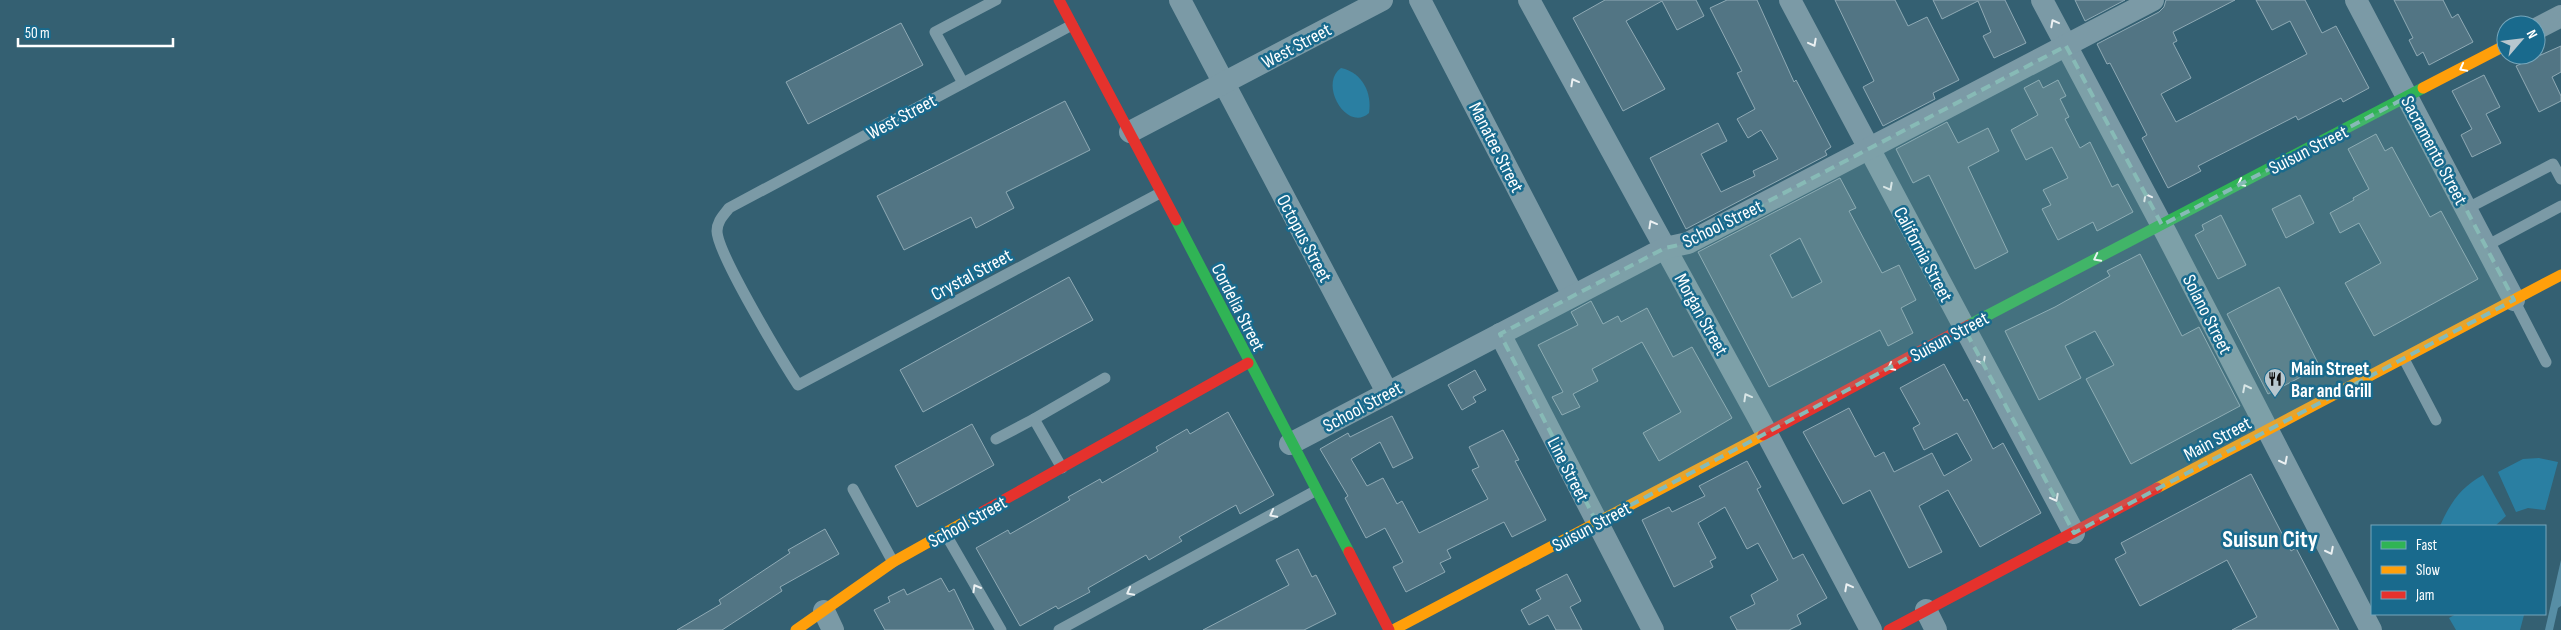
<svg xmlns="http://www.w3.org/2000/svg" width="2561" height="630" font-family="'Sofia Sans Condensed',sans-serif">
	<rect width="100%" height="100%" fill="#346072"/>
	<g fill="#2a7fa2">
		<path d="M1341,68C1363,73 1372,93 1369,113C1347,133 1318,84 1341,68Z"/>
		<polygon points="2539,458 2558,462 2545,510 2528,508 2516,512 2498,472 2523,459"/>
		<path d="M2483,475L2506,516L2495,526H2440C2450,503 2461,487 2483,475Z"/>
		<polygon points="2456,614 2516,614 2524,615 2520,630 2456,630 2449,618"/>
	</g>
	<polygon fill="#578ea5" points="2561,560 2561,630 2545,630"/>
	<polygon fill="#346072" points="2561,606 2561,630 2553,630 2558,608"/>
	<g fill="#527584" stroke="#8faab5" fill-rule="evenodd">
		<polygon points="1605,0 1696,0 1704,16 1677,30 1662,1 1626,21 1665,89 1623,111 1573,18"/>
		<polygon points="1727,0 1757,0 1794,82 1796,80 1831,147 1825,151 1827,155 1686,229 1650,158 1718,123 1727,141 1701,154 1721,192 1755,176 1753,171 1778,159 1761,130 1748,138 1737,119 1755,109 1737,73 1742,71 1710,8"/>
		<polygon points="1835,0 1895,0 1908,26 1927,17 1959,80 1933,93 1935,99 1883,126 1863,87 1874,81"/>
		<polygon points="1933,0 2005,0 2026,43 1994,58 1983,36 1991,32 1978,1 1942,19"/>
		<polygon points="2075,0 2125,0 2085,21"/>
		<polygon points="2166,0 2235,0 2173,32 2177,41 2173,43 2191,78 2161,94 2176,122 2307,54 2290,21 2272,30 2256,0 2305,0 2322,33 2336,26 2369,88 2343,102 2341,98 2298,120 2296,116 2198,166 2201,171 2168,188 2142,138 2147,135 2110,63 2107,64 2097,44 2159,12 2164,7"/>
		<polygon points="2394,0 2443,0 2452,18 2458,14 2473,42 2429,65 2423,52 2417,56 2409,40 2413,38"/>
		<polygon points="901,23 923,65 808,124 786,82"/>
		<polygon points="2561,46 2561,72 2552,77 2561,96 2561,101 2539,112 2516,66"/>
		<polygon points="2484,75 2500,107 2486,114 2501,143 2472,157 2461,135 2472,129 2452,91"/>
		<polygon points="2039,80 2043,88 2058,80 2066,96 2060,99 2069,117 2065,119 2080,148 2090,142 2112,187 2118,184 2133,212 2097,231 2093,222 2058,240 2042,209 2051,205 2043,190 2068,178 2052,147 2026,160 2011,130 2038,115 2024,88"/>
		<polygon points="1065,101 1090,150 1006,192 1014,208 976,228 971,217 904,250 877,196"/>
		<polygon points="1947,122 1958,143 1988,128 1999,151 1968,167 2008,252 1975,269 1929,175 1913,183 1896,149"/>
		<polygon points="2376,134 2385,151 2392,147 2430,217 2441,211 2478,279 2374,336 2345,283 2381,263 2359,223 2340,233 2330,213 2354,200 2353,198 2369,189 2348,149"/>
		<path d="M1840,178L1856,208L1849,211L1882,273L1899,265L1916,300L1901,308L1913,333L1888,346L1880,330L1769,387L1698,252ZM1800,238L1822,282L1792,298L1770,255Z"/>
		<polygon points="2300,195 2314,223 2286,238 2272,209"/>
		<polygon points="2221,215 2246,265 2218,279 2195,235 2204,230 2202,225"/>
		<polygon points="2140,254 2182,336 2199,327 2240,406 2131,464 2086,379 2114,365 2095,331 2065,346 2081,378 2039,400 2005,331 2055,307 2110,276 2107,271"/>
		<polygon points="1069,277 1093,320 923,412 900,370"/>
		<polygon points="2279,287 2320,367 2268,394 2227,314"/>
		<polygon points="1591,301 1603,324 1618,316 1621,322 1647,308 1673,357 1692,347 1732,418 1659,461 1643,433 1681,412 1642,342 1592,369 1598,381 1573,394 1580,407 1562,415 1552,397 1563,392 1538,345 1578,325 1571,312"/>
		<polygon points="1944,364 1964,401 1967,399 1993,449 2003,443 2041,513 1980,547 1948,490 1919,506 1942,552 1909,568 1870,490 1843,504 1803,432 1849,408 1875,457 1884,452 1894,472 1932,453 1944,476 1972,460 1957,433 1924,450 1913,428 1920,424 1900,388"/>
		<polygon points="1475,370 1486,390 1473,397 1476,402 1462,410 1448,385"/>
		<polygon points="1228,412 1274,495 1240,514 1236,505 1179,537 1182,541 1149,560 1146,555 1088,588 1090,592 1058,609 1056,606 1020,626 976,548 1008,530 1010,534 1070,500 1068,497 1100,479 1102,483 1158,451 1156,447 1187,429 1190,434"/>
		<polygon points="1392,416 1413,458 1393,468 1380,442 1351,459 1367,486 1383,478 1397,504 1402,501 1419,533 1488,499 1472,470 1479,467 1469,447 1503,430 1519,460 1515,461 1546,520 1512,537 1504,522 1447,550 1451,558 1440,563 1445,572 1406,592 1393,567 1403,562 1385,528 1366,538 1345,498 1348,496 1320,449 1348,433 1350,437"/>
		<polygon points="972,424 994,465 917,507 895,466"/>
		<polygon points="1747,461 1761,487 1757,489 1793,559 1803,554 1827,598 1797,615 1801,624 1789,630 1737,630 1730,617 1755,604 1751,595 1778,580 1758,543 1747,549 1725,507 1698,523 1716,558 1710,561 1713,567 1674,587 1642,520 1669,507 1672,512 1705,496 1699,486"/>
		<polygon points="2251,474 2291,551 2296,548 2339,630 2232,630 2257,617 2227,560 2140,606 2115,559 2126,553 2121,543"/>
		<polygon points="825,529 839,554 780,587 782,591 722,630 677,630 721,604 719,600 790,553 788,550"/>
		<polygon points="1298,549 1312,577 1316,575 1336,614 1304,630 1203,630 1289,585 1276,560"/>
		<polygon points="1567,574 1581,601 1570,607 1582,630 1556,630 1548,615 1529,625 1521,610 1541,599 1536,590"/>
		<polygon points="941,578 949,592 954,589 974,630 885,630 874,610 890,602 888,597 904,589 907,595"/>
	</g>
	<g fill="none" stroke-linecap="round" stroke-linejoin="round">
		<g stroke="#7b9aa6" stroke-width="11">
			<path d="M1072,25L729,208C724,215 717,221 717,231C717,253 783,362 798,385L1160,193"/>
			<polyline points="963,83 935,32 996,0"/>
			<polyline points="2466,209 2553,164 2561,179"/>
			<polyline points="2486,246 2561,206"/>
			<polyline points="2514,300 2546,362"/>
			<polyline points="2404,359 2436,420"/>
			<polyline points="1034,419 1105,378"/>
			<polyline points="996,439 1034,419 1062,468"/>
			<polyline points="853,489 893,562"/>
			<polyline points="945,533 1001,630"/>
			<polyline points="1059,630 1315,491"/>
		</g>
		<g stroke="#7b9aa6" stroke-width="22">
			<polyline points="1180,0 1387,392"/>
			<polyline points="1420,0 1573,295"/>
			<polyline points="1529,0 1759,419 1871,630"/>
			<polyline points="1790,0 2074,533"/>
			<polyline points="2042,0 2167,235 2371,630"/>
			<polyline points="2356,0 2514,300"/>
			<polyline points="2536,29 2561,16"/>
			<polyline points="1130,132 1382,0"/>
			<polyline points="1500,334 1653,630"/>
			<polyline points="1290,444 1665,248 1688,243 2153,0"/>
			<polyline points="1926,610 1936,630"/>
			<polyline points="824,611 833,630"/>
		</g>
		<g stroke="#30b455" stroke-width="11">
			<polyline points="1176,220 1349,552"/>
			<polyline points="1969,325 2423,88"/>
		</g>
		<g stroke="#ff9f0a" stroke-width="11">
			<polyline points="2423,88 2506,45"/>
			<polyline points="2157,488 2561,275"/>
			<polyline points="796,630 893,562 977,515"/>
			<polyline points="1393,630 1763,435"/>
		</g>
		<g stroke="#e5322d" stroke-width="11">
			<polyline points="1059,0 1176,220"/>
			<polyline points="1763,435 1969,325"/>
			<polyline points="977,515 1248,363"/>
			<polyline points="1349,552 1389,630"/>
			<polyline points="1889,630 2157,488"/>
		</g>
	</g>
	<defs><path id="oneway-chevron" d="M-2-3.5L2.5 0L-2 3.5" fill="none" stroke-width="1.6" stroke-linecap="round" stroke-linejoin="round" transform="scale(1.25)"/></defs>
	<g stroke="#ebf0f2">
		<use href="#oneway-chevron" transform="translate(2054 23) rotate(-118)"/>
		<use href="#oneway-chevron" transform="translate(1813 43) rotate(62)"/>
		<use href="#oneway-chevron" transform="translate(1574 82) rotate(-119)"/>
		<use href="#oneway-chevron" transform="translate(1889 187) rotate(62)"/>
		<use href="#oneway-chevron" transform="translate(2147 197) rotate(-118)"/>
		<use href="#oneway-chevron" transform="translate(1652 224) rotate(-119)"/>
		<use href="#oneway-chevron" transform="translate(1982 361) rotate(62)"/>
		<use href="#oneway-chevron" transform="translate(2246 388) rotate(-117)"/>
		<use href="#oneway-chevron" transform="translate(1747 397) rotate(-119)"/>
		<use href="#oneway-chevron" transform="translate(2284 461) rotate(63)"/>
		<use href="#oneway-chevron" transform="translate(2055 498) rotate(62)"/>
		<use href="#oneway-chevron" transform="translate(1273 514) rotate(152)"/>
		<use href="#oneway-chevron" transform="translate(2330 551) rotate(63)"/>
		<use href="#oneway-chevron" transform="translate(1848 587) rotate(-118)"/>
		<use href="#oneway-chevron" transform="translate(976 588) rotate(-120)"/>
		<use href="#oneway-chevron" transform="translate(1130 592) rotate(152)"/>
	</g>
	<g stroke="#fff">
		<use href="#oneway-chevron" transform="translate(2463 68) rotate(152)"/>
		<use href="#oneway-chevron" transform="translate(2241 183) rotate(153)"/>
		<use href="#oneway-chevron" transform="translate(2097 258) rotate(153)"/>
		<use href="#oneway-chevron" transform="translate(1891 367) rotate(152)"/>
	</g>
	<path fill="#87bab6" fill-opacity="0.2" stroke="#87bab6" stroke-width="4" stroke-dasharray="10 6" stroke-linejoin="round" d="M2066,46L2162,225L2407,97L2514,300L2074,533L1964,328L1597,523L1500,334L1665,248L1688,243Z"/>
	<defs>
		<g id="restaurant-pin" transform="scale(1.125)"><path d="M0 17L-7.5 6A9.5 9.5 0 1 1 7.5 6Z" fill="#b8c7ce" stroke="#196a8d"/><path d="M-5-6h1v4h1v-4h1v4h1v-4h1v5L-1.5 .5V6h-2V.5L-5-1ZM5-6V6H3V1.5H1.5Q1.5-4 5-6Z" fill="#111"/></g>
	</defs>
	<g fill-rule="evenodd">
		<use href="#restaurant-pin" x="2275" y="379"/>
	</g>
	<g text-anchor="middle" stroke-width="5" stroke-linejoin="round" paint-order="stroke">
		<g font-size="19" fill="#fff" stroke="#196a8d">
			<text transform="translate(1296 45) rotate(-28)" y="7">West Street</text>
			<text transform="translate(901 116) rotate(-28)" y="7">West Street</text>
			<text transform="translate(1497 147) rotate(63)" y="7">Manatee Street</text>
			<text transform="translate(2308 149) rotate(-27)" y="7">Suisun Street</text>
			<text transform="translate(2435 150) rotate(62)" y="7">Sacramento Street</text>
			<text transform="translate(1722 223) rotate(-26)" y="7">School Street</text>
			<text transform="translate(1305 238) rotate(62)" y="7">Octopus Street</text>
			<text transform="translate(1924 254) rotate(62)" y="7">California Street</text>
			<text transform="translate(971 274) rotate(-28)" y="7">Crystal Street</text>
			<text transform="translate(1239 307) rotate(63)" y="7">Cordelia Street</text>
			<text transform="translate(1702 314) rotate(61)" y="7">Morgan Street</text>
			<text transform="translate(2208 314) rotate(63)" y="7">Solano Street</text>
			<text transform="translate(1949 336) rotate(-28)" y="7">Suisun Street</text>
			<text transform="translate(1362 406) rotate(-28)" y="7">School Street</text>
			<text transform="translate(2217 438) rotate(-28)" y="7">Main Street</text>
			<text transform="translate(1569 469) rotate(63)" y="7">Line Street</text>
			<text transform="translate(967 521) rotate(-29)" y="7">School Street</text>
			<text transform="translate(1591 526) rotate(-28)" y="7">Suisun Street</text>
		</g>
		<g font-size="19" font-weight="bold" fill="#fff" stroke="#196a8d" text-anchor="start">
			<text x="2291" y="375">Main Street<tspan x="2291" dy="22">Bar and Grill</tspan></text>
		</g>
		<g font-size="24" font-weight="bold" fill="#fff" stroke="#196a8d">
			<text x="2270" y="547">Suisun City</text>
		</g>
	</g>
	<rect x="2371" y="525" width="175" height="90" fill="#196a8d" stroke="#75a6bb"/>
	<rect x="2381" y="541" width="25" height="8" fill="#30b455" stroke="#75a6bb"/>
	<text x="2416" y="550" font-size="15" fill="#ffffff">Fast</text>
	<rect x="2381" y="566" width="25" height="8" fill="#ff9f0a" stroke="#75a6bb"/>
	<text x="2416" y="575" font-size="15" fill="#ffffff">Slow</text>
	<rect x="2381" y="591" width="25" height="8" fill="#e5322d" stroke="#75a6bb"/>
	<text x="2416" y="600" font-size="15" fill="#ffffff">Jam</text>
	<g transform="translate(2521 40) rotate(62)"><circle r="24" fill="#196a8d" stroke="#75a6bb"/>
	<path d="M0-4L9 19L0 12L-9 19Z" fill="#b8c7ce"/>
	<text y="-8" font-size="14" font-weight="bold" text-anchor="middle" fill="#ffffff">N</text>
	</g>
	<path d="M18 38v8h155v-8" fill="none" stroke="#ffffff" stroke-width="2.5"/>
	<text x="25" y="38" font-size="15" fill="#ffffff" stroke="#196a8d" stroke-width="4" paint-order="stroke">50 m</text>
</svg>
